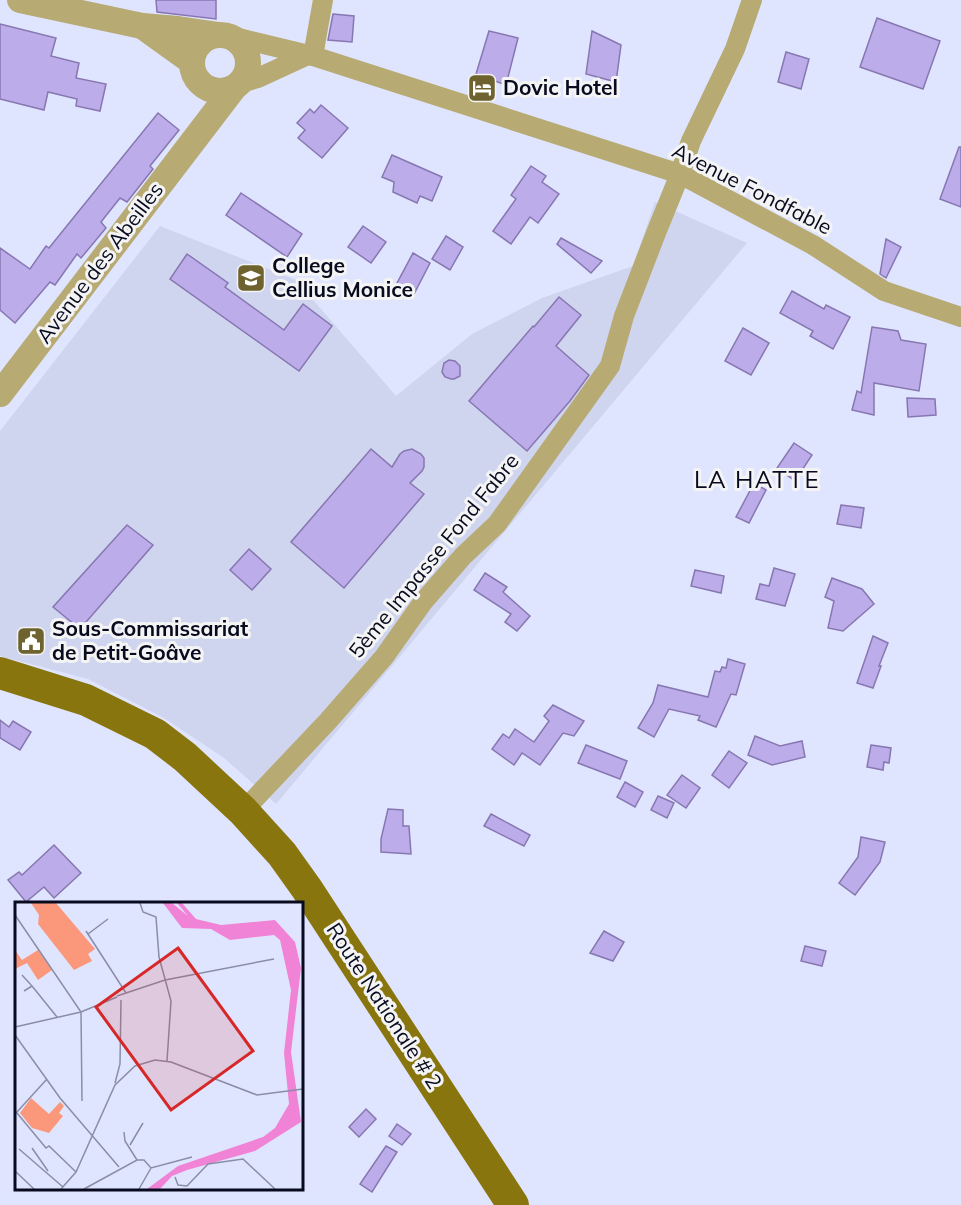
<svg xmlns="http://www.w3.org/2000/svg" width="961" height="1205" font-family="Mulish,sans-serif">
	<rect width="100%" height="100%" fill="#e0e5ff"/>
	<polygon fill="#cfd4ef" points="655,202 747,243 276,804 224,758 164,718 88,679 0,656 0,431 160,226 296,280 396,396 472,334 542,298 633,266"/>
	<g fill="#bcace9" stroke="#8777b1" stroke-width="1.5">
		<polygon points="156,0 216,0 216,19 157,12"/>
		<polygon points="333,14 354,16 352,42 328,40"/>
		<polygon points="877,18 940,41 923,89 860,67"/>
		<polygon points="0,24 56,38 51,56 79,63 76,78 106,84 100,111 76,106 77,99 48,92 44,110 0,99"/>
		<polygon points="489,31 518,38 506,85 476,74"/>
		<polygon points="592,31 621,45 616,82 586,74"/>
		<polygon points="786,52 809,59 801,89 778,82"/>
		<polygon points="321,105 348,128 322,158 298,138 305,130 297,123 310,109 314,113"/>
		<polygon points="158,113 179,130 150,166 153,169 127,202 120,198 101,222 106,228 81,258 77,254 55,285 50,282 15,323 0,310 0,248 30,269 46,246 49,248"/>
		<polygon points="959,147 961,147 961,207 940,199"/>
		<polygon points="392,155 442,177 432,201 420,196 417,203 393,192 394,182 382,177"/>
		<polygon points="531,166 546,176 542,182 559,194 538,223 530,217 511,244 493,231 516,199 511,195"/>
		<polygon points="241,193 302,234 287,257 226,215"/>
		<polygon points="363,226 386,242 371,263 348,247"/>
		<polygon points="446,236 463,247 450,270 432,259"/>
		<polygon points="561,238 602,261 591,273 557,244"/>
		<polygon points="886,239 901,247 886,278 880,274"/>
		<polygon points="413,253 430,263 414,294 396,285"/>
		<polygon points="187,254 228,283 225,287 284,330 303,304 332,326 299,371 170,279"/>
		<polygon points="792,291 824,309 826,305 850,317 833,349 810,336 813,331 780,313"/>
		<polygon points="559,297 581,315 556,346 589,375 570,401 527,451 469,401 533,326 534,327"/>
		<polygon points="872,327 898,331 901,340 926,344 919,391 874,383 874,415 852,410 857,391 861,393"/>
		<polygon points="743,328 769,343 751,375 725,361"/>
		<polygon points="449,360 455,361 460,366 460,376 454,379 451,379 445,377 442,372 444,363"/>
		<polygon points="907,398 935,399 936,415 908,417"/>
		<polygon points="794,443 812,455 795,481 777,468"/>
		<polygon points="371,449 392,467 400,454 404,451 412,449 421,454 424,458 424,467 422,471 410,483 424,494 344,588 291,542"/>
		<polygon points="754,483 766,490 749,523 736,517"/>
		<polygon points="841,505 864,508 861,528 837,524"/>
		<polygon points="127,525 153,545 80,629 53,607"/>
		<polygon points="249,549 271,569 252,590 230,570"/>
		<polygon points="774,568 795,574 785,606 756,599 760,584 769,586"/>
		<polygon points="695,570 724,576 721,593 691,586"/>
		<polygon points="485,573 507,587 503,592 530,616 517,631 505,622 511,614 474,590"/>
		<polygon points="832,578 862,589 874,604 843,631 828,628 834,601 825,597"/>
		<polygon points="873,636 888,643 879,666 881,666 873,688 857,683"/>
		<polygon points="728,659 745,664 736,695 731,694 716,727 698,720 700,716 669,709 654,737 638,728 653,703 658,685 708,697 715,671 720,672 722,667 726,668"/>
		<polygon points="553,705 584,721 574,736 563,733 540,765 522,753 514,765 492,749 503,734 509,738 515,729 534,742 549,721 544,716"/>
		<polygon points="0,720 9,727 13,721 31,732 20,750 0,738"/>
		<polygon points="755,736 780,746 802,741 805,757 772,765 748,755"/>
		<polygon points="586,745 627,761 620,779 578,763"/>
		<polygon points="871,745 891,748 889,763 884,762 883,770 867,767"/>
		<polygon points="729,751 747,763 729,788 712,775"/>
		<polygon points="682,775 700,788 686,808 667,795"/>
		<polygon points="625,782 643,792 635,807 617,797"/>
		<polygon points="658,796 674,803 667,818 651,810"/>
		<polygon points="388,809 403,810 403,826 409,826 411,854 381,852 381,839"/>
		<polygon points="491,814 530,835 524,846 484,826"/>
		<polygon points="861,837 885,842 880,862 855,895 839,883 858,857"/>
		<polygon points="54,845 81,873 54,898 44,887 26,902 8,880 19,872 22,875"/>
		<polygon points="604,931 624,942 613,961 590,953"/>
		<polygon points="805,946 826,951 822,966 801,961"/>
		<polygon points="366,1109 376,1119 359,1137 349,1127"/>
		<polygon points="397,1124 411,1134 402,1145 389,1136"/>
		<polygon points="386,1146 397,1152 372,1192 360,1184"/>
	</g>
	<g fill="none" stroke-linecap="round" stroke-linejoin="round">
		<g stroke="#b7aa73" stroke-width="20">
			<polyline points="226,35 313,56 680,174 813,245 884,291 961,317"/>
			<polyline points="313,56 323,0"/>
			<polyline points="241,83 258,78 308,55"/>
			<polyline points="243,811 328,721 384,657 423,602 463,556 497,524 610,366 624,316 656,233 680,174 691,141 735,49 752,0"/>
		</g>
		<g stroke="#b7aa73" stroke-width="26">
			<polyline points="20,0 142,26 178,29 219,35"/>
			<polyline points="142,26 192,62"/>
			<circle cx="220" cy="63" r="28"/>
			<polyline points="0,394 233,89"/>
		</g>
		<polyline stroke="#89750e" stroke-width="32" points="0,673 86,700 155,734 185,757 243,811 282,854 307,889 513,1205"/>
	</g>
	<defs>
		<g id="hotel-square" transform="scale(1.5)"><rect x="-9" y="-9" width="18" height="18" rx="4" fill="#6e622f" stroke="#f4f4f4"/><path d="M-6-4.5h1.5V1H6V5H4.5V3h-9V5H-6ZM-4 0a1.8 1.8 0 1 1 3.6 0ZM.5 0V-2.5h3Q6-2.5 6 0Z" fill="#fff"/></g>
		<g id="school-square" transform="scale(1.5)"><rect x="-9" y="-9" width="18" height="18" rx="4" fill="#6e622f" stroke="#f4f4f4"/><path d="M0-5L7-2L0 1L-7-2ZM-4 1L0 2.5L4 1V4Q0 6-4 4Z" fill="#fff"/></g>
		<g id="civic-square" transform="scale(1.5)"><rect x="-9" y="-9" width="18" height="18" rx="4" fill="#6e622f" stroke="#f4f4f4"/><path d="M-.6-6.5H3V-4.5H.6V-3L4-1V1h2V6H-6V1h2V-1L-.6-3ZM-1.2 2.5V6h2.4V2.5Z" fill="#fff"/></g>
	</defs>
	<g fill-rule="evenodd">
		<use href="#hotel-square" x="482" y="88"/>
		<use href="#school-square" x="251" y="278"/>
		<use href="#civic-square" x="31" y="641"/>
	</g>
	<g text-anchor="middle" stroke-width="6" stroke-linejoin="round" paint-order="stroke">
		<g font-size="21" font-weight="bold" fill="#080a1f" stroke="#f4f4f4" text-anchor="start">
			<text x="503" y="95">Dovic Hotel</text>
			<text x="272" y="273">College<tspan x="272" dy="24">Cellius Monice</tspan></text>
			<text x="52" y="636">Sous-Commissariat<tspan x="52" dy="24">de Petit-Goâve</tspan></text>
		</g>
		<g font-size="21" fill="#080a1f" stroke="#f4f4f4">
			<text transform="translate(752 189) rotate(27)" y="7">Avenue Fondfable</text>
			<text transform="translate(100 263) rotate(-53)" y="7">Avenue des Abeilles</text>
			<text transform="translate(434 556) rotate(-51)" y="7">5ème Impasse Fond Fabre</text>
			<text transform="translate(384 1006) rotate(57)" y="7">Route Nationale # 2</text>
		</g>
		<g font-size="24" letter-spacing="1.5" fill="#080a1f" stroke="#f4f4f4">
			<text x="757" y="488">LA HATTE</text>
		</g>
	</g>
	<g transform="translate(15 902)">
		<rect width="288" height="288" fill="#e0e5ff"/>
		<path d="M16,1H41L80,47L73,52L77,59L59,68L23,22L24,13ZM0,48L7,58L23,48L37,68L23,78L12,61L0,67ZM16,196L34,212L45,200L49,204L44,211L48,214L34,231L17,226L5,211Z" fill="#fb987b"/>
		<path d="M148,1H157L173,14L162,1H167L181,17L206,23L260,18L280,40L286,66L276,150L286,220L240,249L172,268L157,274L145,287H132L163,264L248,235L260,226L274,202L269,151L276,88L265,38L259,33L215,38L196,27L167,26Z" fill="#f083d6"/>
		<path fill="none" stroke="#8a8da5" stroke-width="1.5" d="M125,1L128,10L141,15L144,55L156,99L152,159M0,13L66,110L67,199M71,29L111,91M73,32L93,17M7,73L17,84L9,89M17,84L42,115M102,94L150,78L259,57M0,125L66,110L102,95M0,133L45,196L104,265M100,181L105,162L106,98M1,211L32,177M2,211L31,246L34,244L61,270M109,230L110,239L122,258M115,243L128,221M17,246L33,269M4,247L48,285M0,269L19,287M160,275L163,283L172,284L193,262L228,257L260,287M46,287L61,270L100,183L120,164L140,158L156,160L242,193L288,187M69,287L122,258H129L136,266L177,255M124,287L136,266"/>
		<path fill="#d62828" fill-opacity="0.15" stroke="#d62828" stroke-width="3" d="M163,46L238,149L156,208L81,105Z"/>
		<rect width="288" height="288" fill="none" stroke="#080a1f" stroke-width="3"/>
	</g>
</svg>
